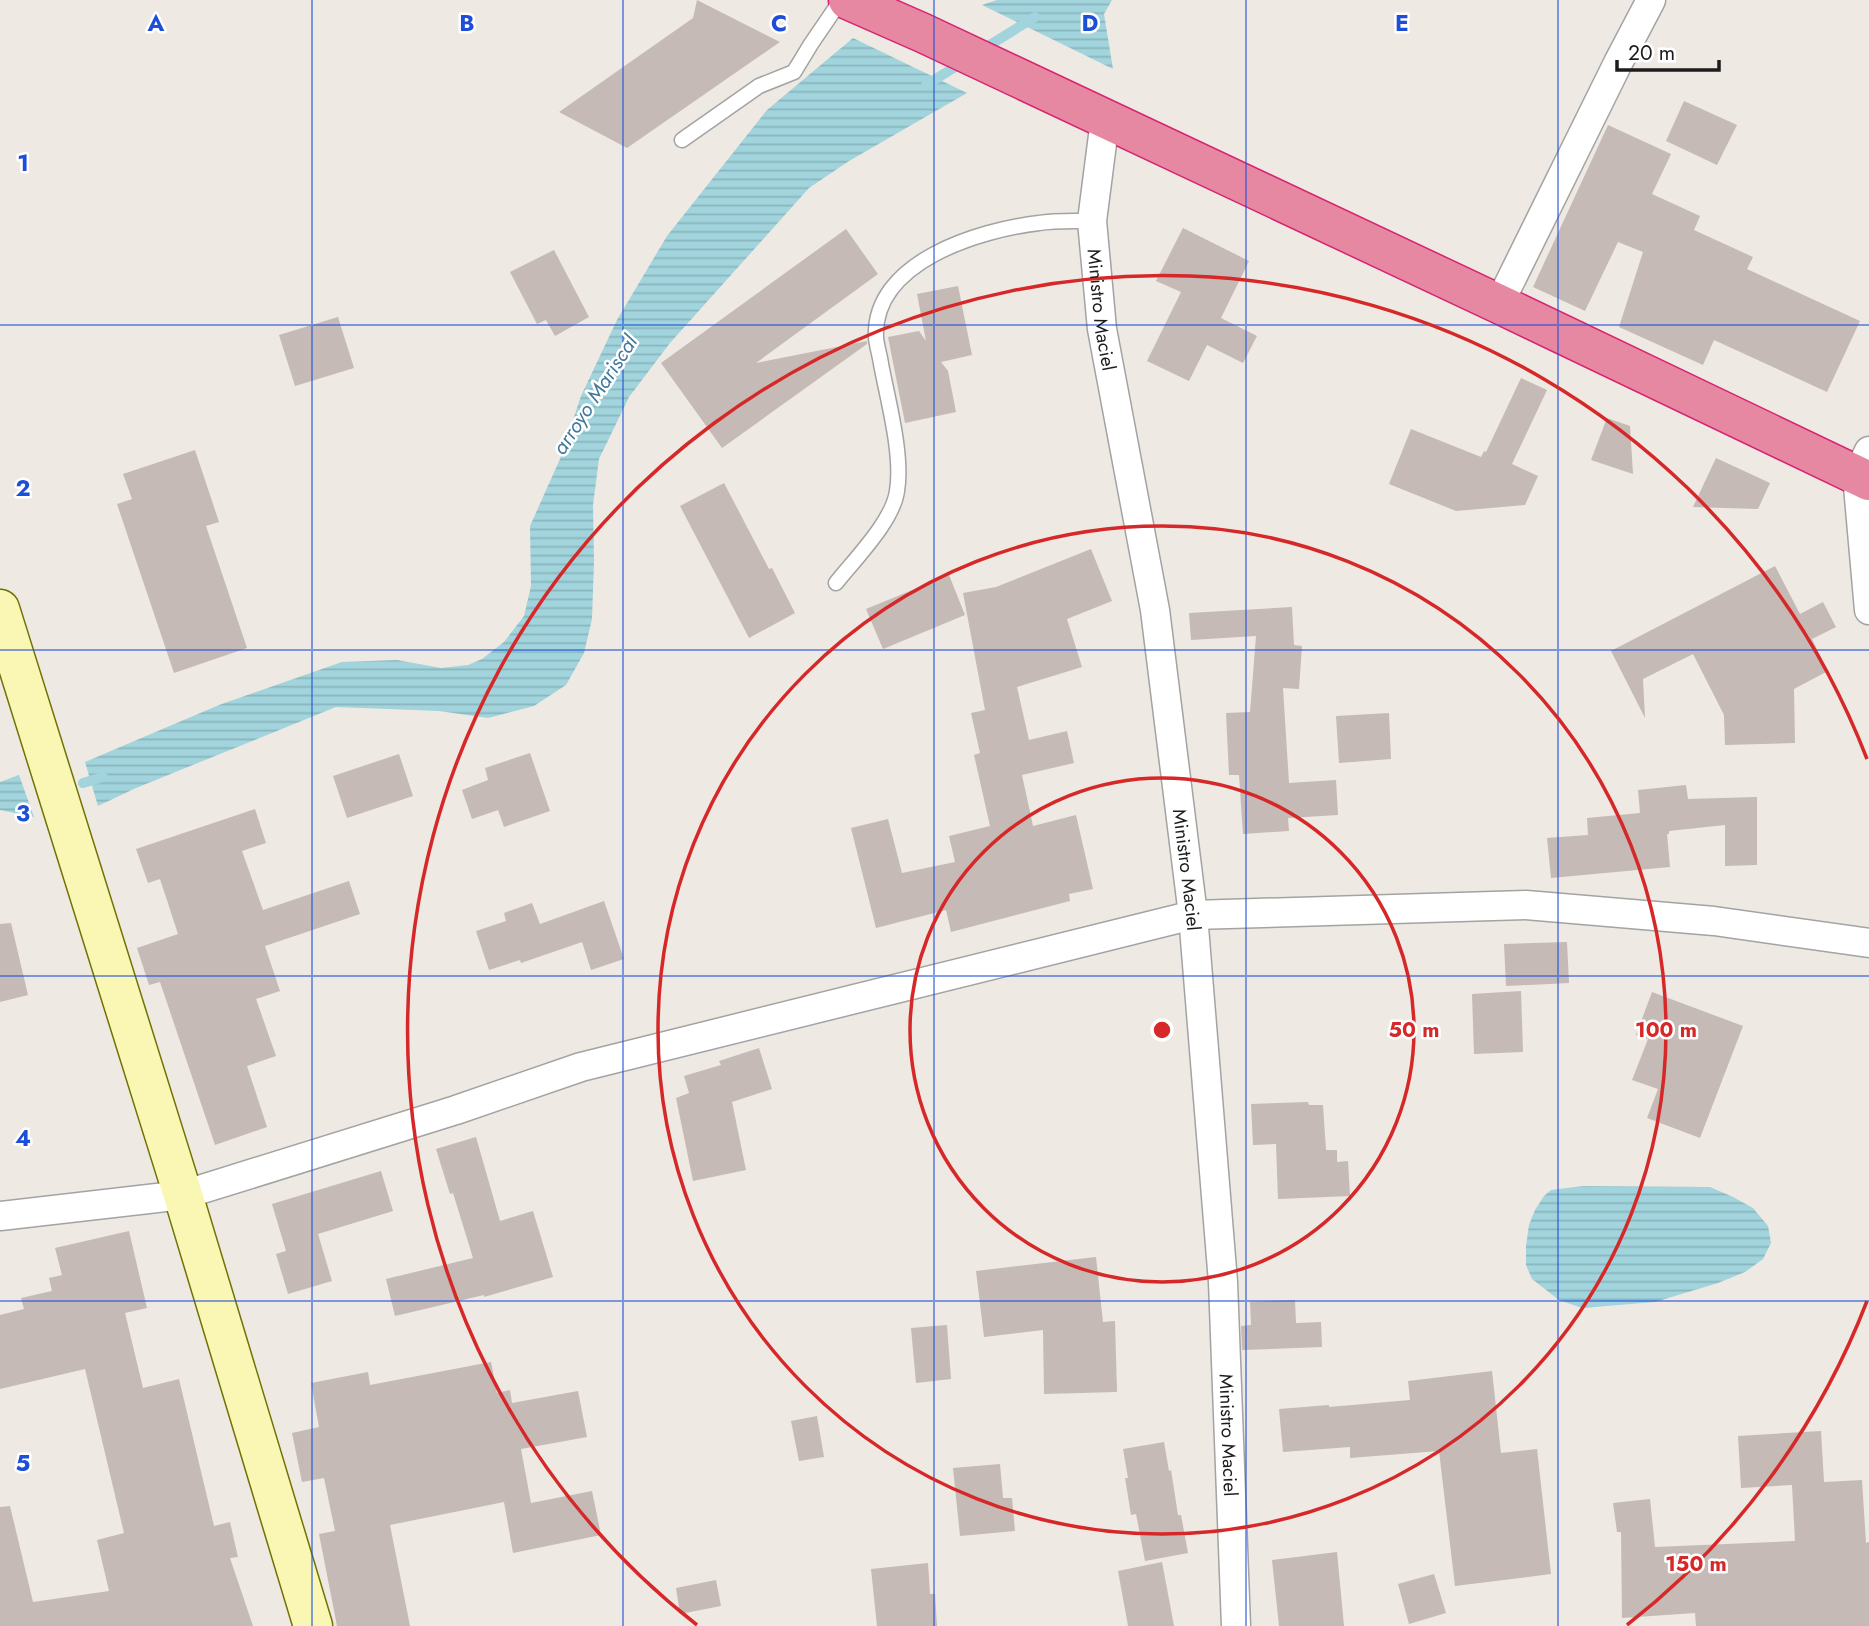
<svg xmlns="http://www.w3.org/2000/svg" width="1869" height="1626" font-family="Jost,sans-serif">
	<defs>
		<pattern id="water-rules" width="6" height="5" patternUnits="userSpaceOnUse" patternTransform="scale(1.75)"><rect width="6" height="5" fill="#a1d4dc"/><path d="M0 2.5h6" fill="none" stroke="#8ab5bc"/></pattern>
	</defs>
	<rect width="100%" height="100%" fill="#eee9e2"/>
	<g fill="url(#water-rules)">
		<polygon points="997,0 1112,0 1104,14 1113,69 982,5"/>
		<polygon points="853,38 967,93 849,161 809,188 670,343 629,397 599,459 593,505 594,561 592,619 584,653 566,685 534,706 488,718 439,711 336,707 136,788 98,806 85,762 219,705 342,662 397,660 441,668 468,665 482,659 504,642 524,616 531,586 530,526 560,459 581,396 617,320 667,236 767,110"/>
		<polygon points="19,775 34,817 0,810 0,782"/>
		<polygon points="1583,1186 1710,1187 1733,1197 1753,1208 1768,1226 1771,1243 1763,1259 1745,1272 1718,1283 1655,1302 1582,1308 1559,1300 1532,1279 1526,1265 1526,1246 1529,1225 1535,1210 1544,1196 1551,1190"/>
	</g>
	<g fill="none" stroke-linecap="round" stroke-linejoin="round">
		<g stroke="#a1d4dc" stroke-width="10">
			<polyline points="980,51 1035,17"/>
			<polyline points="926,85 963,62"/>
			<polyline points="83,783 103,777"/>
		</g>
	</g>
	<g fill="#c5bab5">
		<polygon points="697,0 780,42 627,148 559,112 693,18"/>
		<polygon points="1684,101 1737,125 1717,165 1666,141"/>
		<polygon points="1608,125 1671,154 1652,194 1700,216 1694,230 1753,257 1747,269 1860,321 1827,392 1714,340 1703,365 1619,327 1643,252 1618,242 1585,311 1533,287"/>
		<polygon points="1183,228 1249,261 1221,318 1257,336 1243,363 1207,345 1189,381 1147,361 1181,292 1156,281"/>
		<polygon points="846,229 878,274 756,363 867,341 867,344 722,448 661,363"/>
		<polygon points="554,250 589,317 555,336 546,320 537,324 510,272"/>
		<polygon points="958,286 972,355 941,362 948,371 956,412 905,423 888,337 919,331 926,341 917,294"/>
		<polygon points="338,317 354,368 295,386 279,335"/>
		<polygon points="1521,378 1547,390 1512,464 1538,476 1525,505 1456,511 1389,484 1411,429 1481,457 1484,451 1486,452"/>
		<polygon points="1607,418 1630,426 1633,474 1591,460"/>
		<polygon points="195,450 219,522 206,526 247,648 174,673 117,504 132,499 123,474"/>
		<polygon points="1716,458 1770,483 1758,509 1693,507"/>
		<polygon points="724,483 769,569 772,568 795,613 749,638 680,506"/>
		<polygon points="1091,549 1112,601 1067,619 1082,667 1017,687 1029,740 1067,731 1074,763 1022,775 1033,826 1076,815 1093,889 1069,894 1070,901 951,932 946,910 876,928 851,828 888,819 902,873 955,862 949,836 990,826 974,755 980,753 971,713 985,710 963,593 996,587"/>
		<polygon points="1775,566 1800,614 1823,602 1836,627 1812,639 1828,671 1794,689 1795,743 1725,745 1724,715 1693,654 1643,679 1645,718 1611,651"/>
		<polygon points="949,575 965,615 883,649 866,609"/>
		<polygon points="1292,607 1294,645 1302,646 1299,689 1283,688 1289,783 1336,780 1338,815 1288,818 1289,831 1243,834 1239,775 1229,775 1226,713 1250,712 1256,636 1191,640 1189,613"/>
		<polygon points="1389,713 1391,759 1339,763 1336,716"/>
		<polygon points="530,753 550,811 504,827 498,810 472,819 462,790 488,780 485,768"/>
		<polygon points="399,754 413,796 347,818 333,776"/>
		<polygon points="1686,785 1688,799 1757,797 1757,865 1725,866 1725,825 1669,831 1669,834 1667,834 1670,867 1551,878 1547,838 1588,835 1587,818 1640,813 1638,790"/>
		<polygon points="255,809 266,843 242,851 263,910 349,881 360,914 265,946 280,991 256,999 276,1056 247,1066 267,1127 215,1145 160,982 149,985 137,948 178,934 160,879 148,883 136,849"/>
		<polygon points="604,901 624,959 591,970 582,942 521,963 520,960 489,970 476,931 506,921 504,913 532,903 540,924"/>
		<polygon points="11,923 28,995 0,1002 0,924"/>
		<polygon points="1567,942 1569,983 1506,986 1504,944"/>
		<polygon points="1521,991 1523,1052 1474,1054 1472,994"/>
		<polygon points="1652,992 1743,1026 1700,1138 1647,1118 1658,1089 1632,1080 1648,1039 1636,1035"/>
		<polygon points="759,1048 772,1089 732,1102 746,1170 693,1181 676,1098 689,1093 684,1076 721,1065 719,1061"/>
		<polygon points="1308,1102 1309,1105 1323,1105 1326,1150 1337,1150 1337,1162 1348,1161 1350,1196 1278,1199 1276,1144 1253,1145 1251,1104"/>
		<polygon points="476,1137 500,1221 533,1211 553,1277 484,1297 484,1295 395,1316 386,1279 473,1258 453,1193 450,1194 436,1149"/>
		<polygon points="381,1171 393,1211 318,1234 332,1281 288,1294 276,1254 286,1251 272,1204"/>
		<polygon points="129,1231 147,1308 125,1313 143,1388 179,1379 214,1526 230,1522 238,1557 230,1558 253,1626 0,1626 0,1507 10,1506 33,1602 109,1591 97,1540 124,1533 85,1369 0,1389 0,1315 24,1309 21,1298 52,1291 49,1278 62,1275 55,1248"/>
		<polygon points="1096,1257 1103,1322 1115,1321 1117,1392 1044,1394 1043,1330 984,1337 976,1271"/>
		<polygon points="1295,1300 1296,1323 1321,1322 1322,1347 1242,1350 1241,1326 1251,1325 1250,1302"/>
		<polygon points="947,1325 951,1379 916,1383 911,1328"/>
		<polygon points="491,1362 497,1393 510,1390 512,1403 578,1391 587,1437 521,1449 531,1503 592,1491 601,1535 513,1553 504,1502 390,1525 410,1626 337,1626 319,1534 335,1531 324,1478 302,1482 292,1433 319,1427 311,1383 368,1372 370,1385"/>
		<polygon points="1492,1371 1501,1453 1537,1449 1551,1574 1455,1586 1439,1451 1350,1458 1350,1447 1283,1452 1279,1409 1329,1405 1329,1407 1410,1400 1408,1381"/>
		<polygon points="817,1416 824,1457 799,1461 791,1421"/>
		<polygon points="1821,1431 1824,1482 1862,1480 1866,1543 1869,1542 1869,1626 1696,1626 1695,1613 1622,1618 1621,1532 1617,1532 1613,1503 1650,1499 1655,1547 1795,1541 1792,1485 1741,1488 1738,1436"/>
		<polygon points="1164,1442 1169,1471 1171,1470 1178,1515 1181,1515 1188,1553 1145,1561 1136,1514 1131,1515 1125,1478 1128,1478 1123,1449"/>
		<polygon points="1000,1464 1003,1498 1012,1498 1015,1531 960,1536 953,1468"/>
		<polygon points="1337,1552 1344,1626 1279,1626 1272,1560"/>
		<polygon points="1162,1562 1174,1626 1128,1626 1118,1571"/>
		<polygon points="928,1563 930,1594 935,1594 937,1626 877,1626 871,1569"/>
		<polygon points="1434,1574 1446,1613 1409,1624 1398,1584"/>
		<polygon points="716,1580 721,1606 680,1614 676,1588"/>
	</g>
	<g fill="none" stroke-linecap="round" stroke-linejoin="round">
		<g stroke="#a3a3a3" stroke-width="17">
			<g id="lane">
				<polyline points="682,140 759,86 794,72 811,44 841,0"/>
				<path d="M836,583C855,559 893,521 897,491C903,455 888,401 881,364C880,356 877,347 876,338C872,262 979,230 1039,223C1056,220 1075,221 1092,221"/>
			</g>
		</g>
		<g stroke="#a3a3a3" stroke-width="31">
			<g id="street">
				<path id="s1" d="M1105,120L1092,221L1102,329L1155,610L1193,915L1223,1282L1236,1626"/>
				<polyline points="1499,304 1618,63 1651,0"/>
				<polyline points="1869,451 1857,475 1869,610"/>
				<polyline points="0,1216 183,1195 456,1110 581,1067 1193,915 1526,905 1714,921 1869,943"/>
			</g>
		</g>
		<g stroke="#717204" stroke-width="41">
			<polyline id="secondary" points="0,609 183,1195 313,1626"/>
		</g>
		<g stroke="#d82271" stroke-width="41">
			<polyline id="highway" points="848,0 923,33 1499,304 1869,481"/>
		</g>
		<use href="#lane" stroke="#fff" stroke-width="14"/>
		<use href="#street" stroke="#fff" stroke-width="28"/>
		<use href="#secondary" stroke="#faf7b4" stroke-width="38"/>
		<use href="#highway" stroke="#e688a2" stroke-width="38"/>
	</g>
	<path fill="none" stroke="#1d4ed8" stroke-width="2" stroke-opacity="0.55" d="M312,0V1626M623,0V1626M934,0V1626M1246,0V1626M1558,0V1626M0,325H1869M0,650H1869M0,976H1869M0,1301H1869"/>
	<g fill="none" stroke="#d62828" stroke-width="3.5">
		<circle cx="1162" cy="1030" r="252"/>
		<circle cx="1162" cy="1030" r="504"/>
		<path d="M1867 1301A755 755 0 0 1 1627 1625M697 1625A755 755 0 1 1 1867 759"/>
	</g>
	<g text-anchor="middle" stroke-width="5" stroke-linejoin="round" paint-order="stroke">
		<g font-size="19" fill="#1c1c1c" stroke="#fff">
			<text dy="7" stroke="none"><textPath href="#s1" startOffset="191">Ministro Maciel</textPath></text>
			<text dy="7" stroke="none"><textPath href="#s1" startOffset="758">Ministro Maciel</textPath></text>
			<text dy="7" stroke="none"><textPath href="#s1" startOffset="1325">Ministro Maciel</textPath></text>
		</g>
		<g font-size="21" font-style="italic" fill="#43789c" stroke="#fff">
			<text transform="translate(595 395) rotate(-57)" y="7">arroyo Mariscal</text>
		</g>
	</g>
	<g font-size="23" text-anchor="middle" font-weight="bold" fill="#1d4ed8" stroke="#fff" stroke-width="5" stroke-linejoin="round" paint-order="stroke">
		<text x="156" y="31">A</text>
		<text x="467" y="31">B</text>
		<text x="779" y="31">C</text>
		<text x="1090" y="31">D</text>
		<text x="1402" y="31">E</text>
		<text x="23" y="171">1</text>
		<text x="23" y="496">2</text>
		<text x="23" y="821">3</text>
		<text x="23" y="1146">4</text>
		<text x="23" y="1471">5</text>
	</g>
	<circle cx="1162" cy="1030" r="10" fill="#d62828" stroke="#fff" stroke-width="3.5"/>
	<g font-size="21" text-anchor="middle" font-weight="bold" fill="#d62828" stroke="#fff" stroke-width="5" stroke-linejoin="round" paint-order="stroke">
		<text x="1414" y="1037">50 m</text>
		<text x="1666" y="1037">100 m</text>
		<text x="1696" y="1571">150 m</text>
	</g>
	<path d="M1617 60v10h102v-10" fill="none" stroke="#1c1c1c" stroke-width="3.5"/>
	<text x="1628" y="60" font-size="21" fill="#1c1c1c" stroke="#ffffff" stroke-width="5" paint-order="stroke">20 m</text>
</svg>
